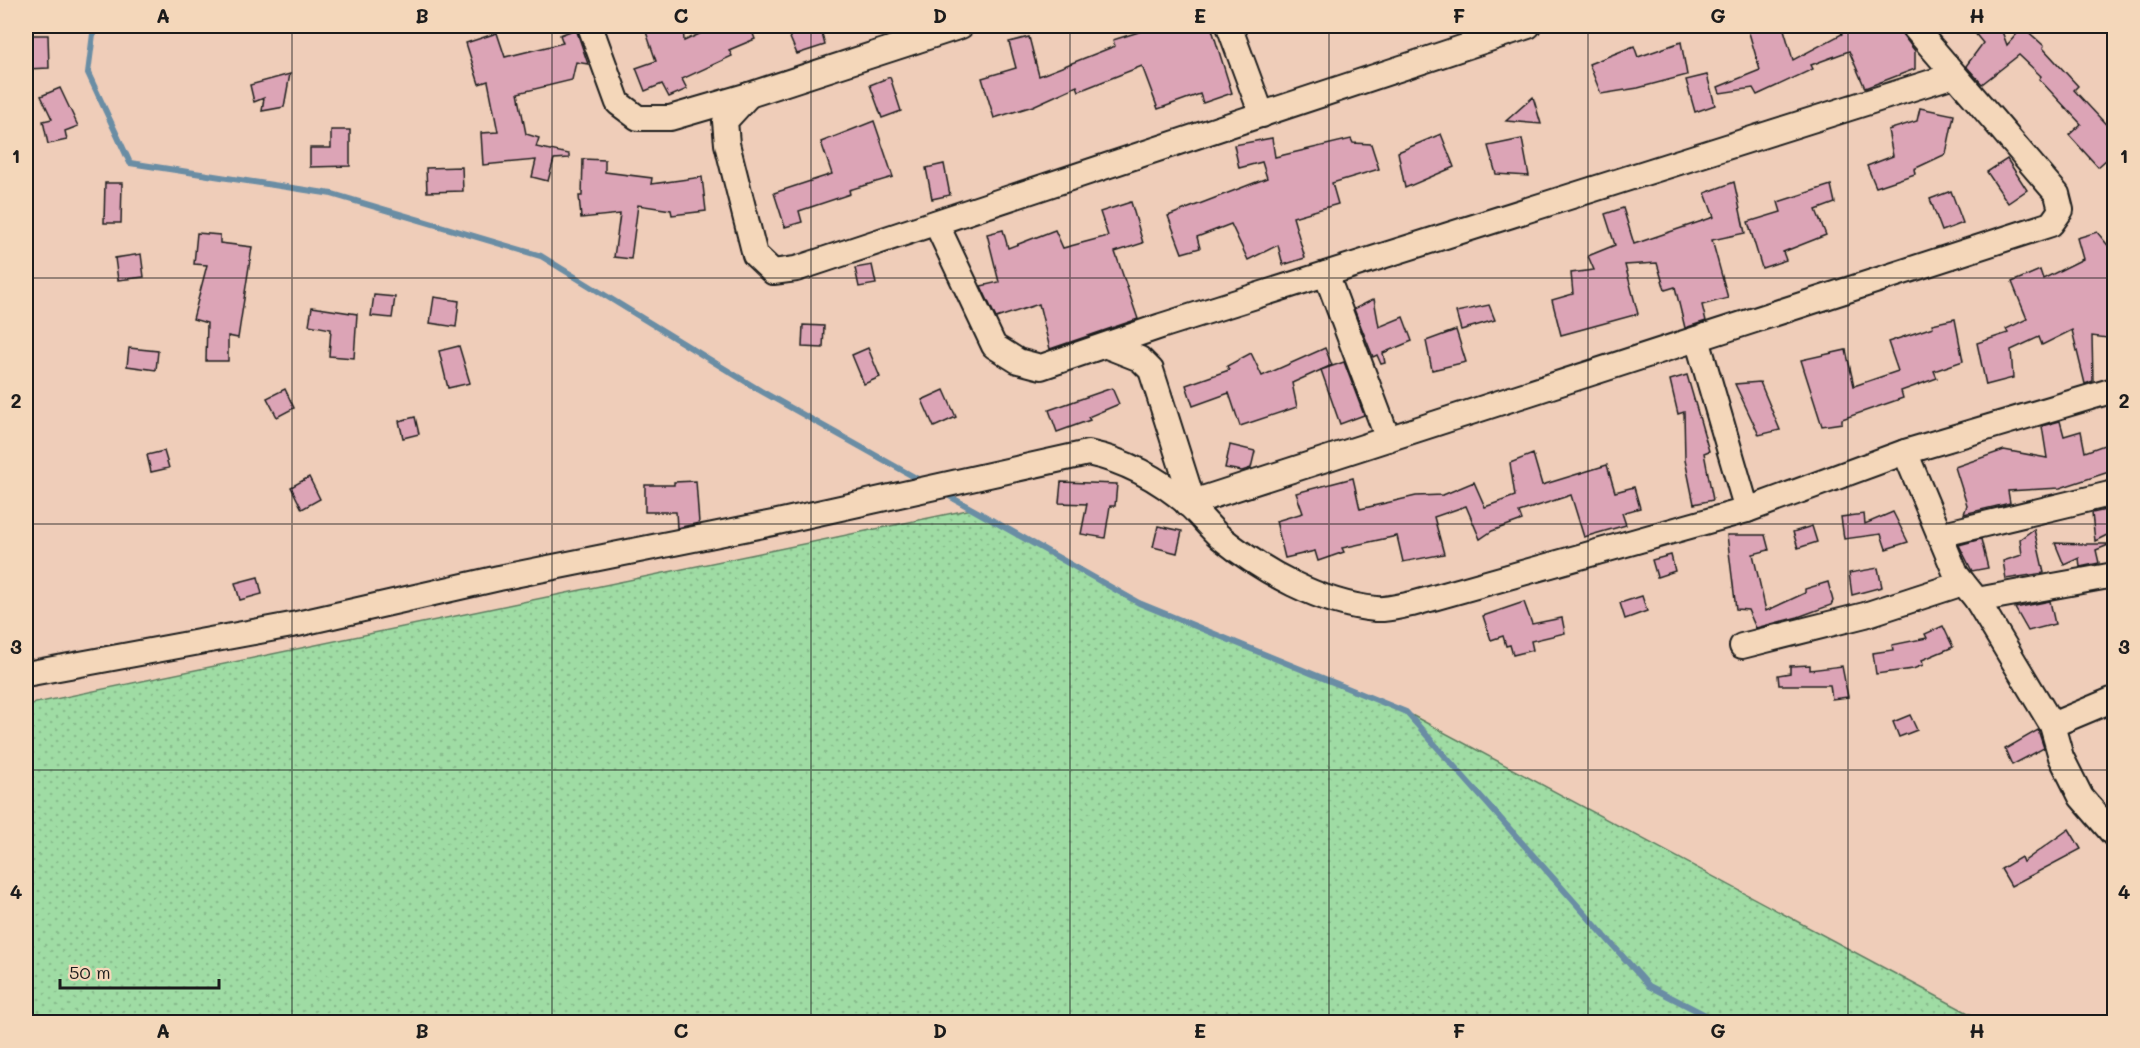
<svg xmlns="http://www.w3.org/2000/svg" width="2140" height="1048" font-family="Mali,sans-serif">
	<defs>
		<pattern id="grass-dots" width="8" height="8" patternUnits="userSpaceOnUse" patternTransform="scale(1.5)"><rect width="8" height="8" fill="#9fdca4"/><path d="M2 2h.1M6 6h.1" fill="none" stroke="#88bc8d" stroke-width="1.8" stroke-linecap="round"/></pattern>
	</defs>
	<rect width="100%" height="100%" fill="#efcdb9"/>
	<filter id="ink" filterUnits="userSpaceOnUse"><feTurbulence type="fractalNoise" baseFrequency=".0167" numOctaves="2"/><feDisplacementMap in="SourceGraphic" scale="12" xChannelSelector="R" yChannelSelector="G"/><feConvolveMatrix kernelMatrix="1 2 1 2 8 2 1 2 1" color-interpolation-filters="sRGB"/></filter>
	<g filter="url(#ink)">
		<polygon fill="url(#grass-dots)" stroke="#5e7c60" stroke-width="1.5" points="972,509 1139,603 1406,712 1985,1022 26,1022 26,705"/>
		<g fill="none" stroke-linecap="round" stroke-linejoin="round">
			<g stroke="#6a8da4" stroke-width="6">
				<polyline points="94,26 88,73 130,163 332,194 541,256 761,391 925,483"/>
				<polyline points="942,492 1139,603 1406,712 1649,986 1719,1022"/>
			</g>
		</g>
		<g fill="#dca4b6" stroke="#1c1c1c" stroke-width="1.5">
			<polygon points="644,26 664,26 667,32 683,26 684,41 717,26 750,26 755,39 729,50 732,56 682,79 687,89 669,97 662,84 645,91 636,68 656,61"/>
			<polygon points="785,26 820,26 825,45 797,54"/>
			<polygon points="1158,26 1211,26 1232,93 1203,103 1200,94 1158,109 1142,66 1079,91 1077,86 1033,106 994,118 982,78 1016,68 1009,42 1029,37 1039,76 1115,46 1113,40"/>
			<polygon points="1747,26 1783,26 1793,60 1842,34 1839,26 1896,26 1915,51 1915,69 1865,88 1849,51 1811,65 1813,69 1757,95 1753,88 1720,93 1718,87 1760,70"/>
			<polygon points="1969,26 2000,26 2007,45 2023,27 2044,46 2043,48 2078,86 2074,90 2115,134 2115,152 2098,167 2069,135 2081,124 2039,79 2041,76 2019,55 1982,84 1966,66 1983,43"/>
			<polygon points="576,29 588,64 576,62 572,80 518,93 526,134 539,138 536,147 569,154 569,158 554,159 548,181 532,177 536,160 483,165 481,133 498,132 488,81 479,84 466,43 497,33 505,57 563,43 560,35"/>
			<polygon points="26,35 48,35 49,68 26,69"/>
			<polygon points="1681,42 1687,75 1638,88 1601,94 1589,64 1634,46 1638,57"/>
			<polygon points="290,74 284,107 262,111 264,98 254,102 250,85"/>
			<polygon points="1707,75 1715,105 1695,112 1686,80"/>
			<polygon points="890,77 901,111 882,118 870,85"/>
			<polygon points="60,88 78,126 65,131 67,140 48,144 43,121 52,119 41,96"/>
			<polygon points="1533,97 1541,124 1506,121"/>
			<polygon points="1920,108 1954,115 1946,154 1914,169 1915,174 1876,187 1867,166 1893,156 1888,130 1917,121"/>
			<polygon points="874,121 893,177 849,190 850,194 799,211 802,222 785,227 774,193 832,174 821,142"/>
			<polygon points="331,130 350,130 350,166 310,167 310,148 331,148"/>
			<polygon points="1441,134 1454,167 1405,188 1398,152"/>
			<polygon points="1272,138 1275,157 1351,139 1353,143 1371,144 1379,169 1332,183 1338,204 1293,217 1305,258 1283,265 1278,245 1248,260 1231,224 1197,237 1200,248 1182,253 1168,216 1267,178 1262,162 1239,168 1234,145"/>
			<polygon points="1522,139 1529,176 1496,174 1488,146"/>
			<polygon points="583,159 605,160 605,172 652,178 651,184 702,177 706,211 672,215 671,210 638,205 631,259 614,257 620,214 581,218 579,196 582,196"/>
			<polygon points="2007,159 2027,190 2008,203 1987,172"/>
			<polygon points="944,164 950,195 932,199 926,168"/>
			<polygon points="462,167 463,191 427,192 426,168"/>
			<polygon points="1734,182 1745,233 1712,240 1728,298 1702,305 1706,321 1685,328 1675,287 1665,290 1657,263 1625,265 1638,314 1561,335 1552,300 1573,294 1571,273 1594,270 1588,256 1615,245 1605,214 1623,208 1634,244 1714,217 1705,193"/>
			<polygon points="105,183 122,183 121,223 104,223"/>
			<polygon points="1831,185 1835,203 1816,210 1826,235 1783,252 1786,260 1762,268 1748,222 1781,212 1778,202"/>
			<polygon points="1951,191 1963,223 1942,231 1930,199"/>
			<polygon points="1131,202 1143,243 1115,252 1138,319 1050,349 1039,304 996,318 981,286 999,282 987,234 1003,230 1008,248 1055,230 1063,248 1108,236 1100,212"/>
			<polygon points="2097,232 2115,254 2115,339 2092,336 2093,381 2085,384 2072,330 2042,345 2039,337 2011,350 2013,378 1986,385 1977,343 2008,333 2006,329 2027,319 2012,282 2040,270 2043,279 2083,259 2077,238"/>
			<polygon points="197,233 220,235 220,243 252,247 238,338 228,336 228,361 206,361 207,323 193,319 207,265 194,264"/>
			<polygon points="141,254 144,277 118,280 115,258"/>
			<polygon points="872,265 876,284 859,287 855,268"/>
			<polygon points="374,295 395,297 392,318 371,316"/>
			<polygon points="434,297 459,301 456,327 430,323"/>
			<polygon points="1374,299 1379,327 1403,317 1412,341 1383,353 1385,363 1381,364 1377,355 1373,357 1354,309"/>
			<polygon points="1489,305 1495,320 1461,330 1456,312"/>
			<polygon points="312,307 357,314 354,358 329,356 331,329 309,325"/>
			<polygon points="1955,319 1963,361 1934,371 1937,378 1901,391 1903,398 1842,419 1842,423 1822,426 1801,360 1846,350 1854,386 1898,371 1888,342 1933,327 1932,324"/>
			<polygon points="803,325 824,326 823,348 802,347"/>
			<polygon points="1456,330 1466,362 1432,370 1426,341"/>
			<polygon points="459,346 470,383 448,388 439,351"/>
			<polygon points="129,348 158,351 156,370 127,366"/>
			<polygon points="868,348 880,377 864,384 852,355"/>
			<polygon points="1325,348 1332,365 1292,383 1297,407 1240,426 1229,393 1193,406 1186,385 1229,370 1227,366 1251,353 1262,376"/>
			<polygon points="1344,362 1364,415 1340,424 1321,370"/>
			<polygon points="1687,375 1709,451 1704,453 1713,500 1694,504 1685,460 1684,412 1678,414 1670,380"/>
			<polygon points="1760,382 1780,430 1759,435 1735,384"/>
			<polygon points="1112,388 1119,404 1088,417 1090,420 1057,432 1049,410"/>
			<polygon points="285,389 294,408 277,417 267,398"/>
			<polygon points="944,390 956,417 934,427 922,400"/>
			<polygon points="415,417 419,434 403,438 399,421"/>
			<polygon points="2060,421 2064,436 2081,431 2085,452 2115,441 2115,470 2060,488 2008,491 2010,503 1964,514 1967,505 1955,467 2004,450 2047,458 2042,426"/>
			<polygon points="1230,445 1255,451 1251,468 1242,471 1225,468"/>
			<polygon points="164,451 169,468 151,472 147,455"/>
			<polygon points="1533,454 1542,485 1607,465 1615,492 1634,487 1640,508 1622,513 1626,525 1584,537 1571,495 1519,512 1522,520 1492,531 1480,539 1466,506 1434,517 1444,554 1403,562 1397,536 1342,548 1344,552 1318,561 1315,551 1285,558 1276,521 1303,513 1296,493 1353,478 1360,509 1416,496 1443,495 1474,482 1485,507 1515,496 1510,463"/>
			<polygon points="309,477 320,499 302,509 291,487"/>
			<polygon points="696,481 699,523 677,528 676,512 645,512 645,485 674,485 674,482"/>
			<polygon points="1061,482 1117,484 1115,506 1110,506 1105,538 1081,534 1087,504 1059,503"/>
			<polygon points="2115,508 2115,531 2095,541 2092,513"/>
			<polygon points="1893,512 1908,542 1886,549 1881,534 1844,539 1841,517 1864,514 1865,524"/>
			<polygon points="1158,526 1182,531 1177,553 1153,547"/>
			<polygon points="1812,526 1817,542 1798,548 1793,532"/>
			<polygon points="2034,529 2044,573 2006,579 2003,561 2022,555 2020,539"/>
			<polygon points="1727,535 1765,535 1769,550 1753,554 1766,611 1805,593 1805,589 1828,582 1833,601 1831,605 1798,617 1756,628 1748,610 1736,609"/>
			<polygon points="1981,539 1988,568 1972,571 1959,545"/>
			<polygon points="2055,543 2086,544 2111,544 2096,550 2099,563 2080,567 2079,558 2064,565"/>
			<polygon points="1671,555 1675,571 1657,577 1652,560"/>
			<polygon points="1878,568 1882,587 1852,595 1849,573"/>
			<polygon points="258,577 262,594 240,600 235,583"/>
			<polygon points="1642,596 1647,611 1625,619 1620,603"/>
			<polygon points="2050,601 2055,624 2028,631 2015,608"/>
			<polygon points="1524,602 1532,624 1562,618 1565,633 1531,641 1533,650 1513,655 1510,645 1506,646 1503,636 1491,640 1483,616"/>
			<polygon points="1943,626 1953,647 1922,660 1923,665 1913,669 1876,674 1873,653 1893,650 1892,645 1927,638 1925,634"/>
			<polygon points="1810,665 1810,670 1842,666 1848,697 1832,699 1830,685 1779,685 1778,675 1790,673 1790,666"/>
			<polygon points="1910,715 1917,730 1899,737 1893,722"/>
			<polygon points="2038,730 2044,748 2012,765 2005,749"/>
			<polygon points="2069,829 2081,849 2011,886 2001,869 2021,857 2023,862"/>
		</g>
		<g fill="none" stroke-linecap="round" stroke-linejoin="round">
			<g stroke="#1c1c1c" stroke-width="28">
				<g id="minor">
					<polyline points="590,26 618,103 638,118 670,118 749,95 961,26"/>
					<polyline points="1229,26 1262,115"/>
					<polyline points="749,95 725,121 727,144 755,255 773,272 796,269 1528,26"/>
					<polyline points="936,223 994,346 1018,361 1041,367 1161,326 1954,75"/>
					<polyline points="1326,274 1388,439"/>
					<polyline points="1697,339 1747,510"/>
					<polyline points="1107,346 1140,359 1151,370 1193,502"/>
					<polyline points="1905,452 1956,574 1977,600 2052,725 2061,757 2081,797 2114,835"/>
					<polyline points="1187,504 2051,224 2061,210 2057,194 1913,26"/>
					<polyline points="1939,535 2114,493"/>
					<polyline points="1977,600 2114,575"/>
					<polyline points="1742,646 1865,615 1963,583"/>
					<path d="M26,674L297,624L499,578L773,523L1088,453C1126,461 1159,479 1188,504C1199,514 1209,527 1220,537C1262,571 1321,604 1376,609C1387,610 1400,606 1412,604L1747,510L1905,452L2114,390"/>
					<polyline points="2052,725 2114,699"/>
				</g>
			</g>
			<use href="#minor" stroke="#f4d7ba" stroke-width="24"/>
		</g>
	</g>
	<path fill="none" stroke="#1c1c1c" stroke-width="1.5" stroke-opacity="0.55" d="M292,26V1022M552,26V1022M811,26V1022M1070,26V1022M1329,26V1022M1588,26V1022M1848,26V1022M26,278H2114M26,524H2114M26,770H2114"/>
	<rect width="2140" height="1048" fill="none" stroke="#f4d7ba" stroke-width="66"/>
	<path d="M60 979v9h159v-9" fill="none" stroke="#1c1c1c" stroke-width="3"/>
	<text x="69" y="979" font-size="18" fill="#1c1c1c" stroke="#f4d7ba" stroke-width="4.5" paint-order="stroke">50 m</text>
	<rect x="33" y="33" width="2074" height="982" fill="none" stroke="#1c1c1c" stroke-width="2"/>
	<g font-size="20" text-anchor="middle" font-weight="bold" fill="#1c1c1c">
		<text x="163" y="23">A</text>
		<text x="422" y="23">B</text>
		<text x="681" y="23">C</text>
		<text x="940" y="23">D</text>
		<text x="1200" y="23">E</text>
		<text x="1459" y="23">F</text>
		<text x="1718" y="23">G</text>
		<text x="1977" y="23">H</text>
		<text x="16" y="163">1</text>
		<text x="2124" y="163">1</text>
		<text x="16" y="408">2</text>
		<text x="2124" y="408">2</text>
		<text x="16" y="654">3</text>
		<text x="2124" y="654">3</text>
		<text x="16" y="899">4</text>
		<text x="2124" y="899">4</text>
		<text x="163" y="1038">A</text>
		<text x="422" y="1038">B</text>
		<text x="681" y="1038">C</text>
		<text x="940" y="1038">D</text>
		<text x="1200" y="1038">E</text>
		<text x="1459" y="1038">F</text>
		<text x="1718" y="1038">G</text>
		<text x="1977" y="1038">H</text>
	</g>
</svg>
